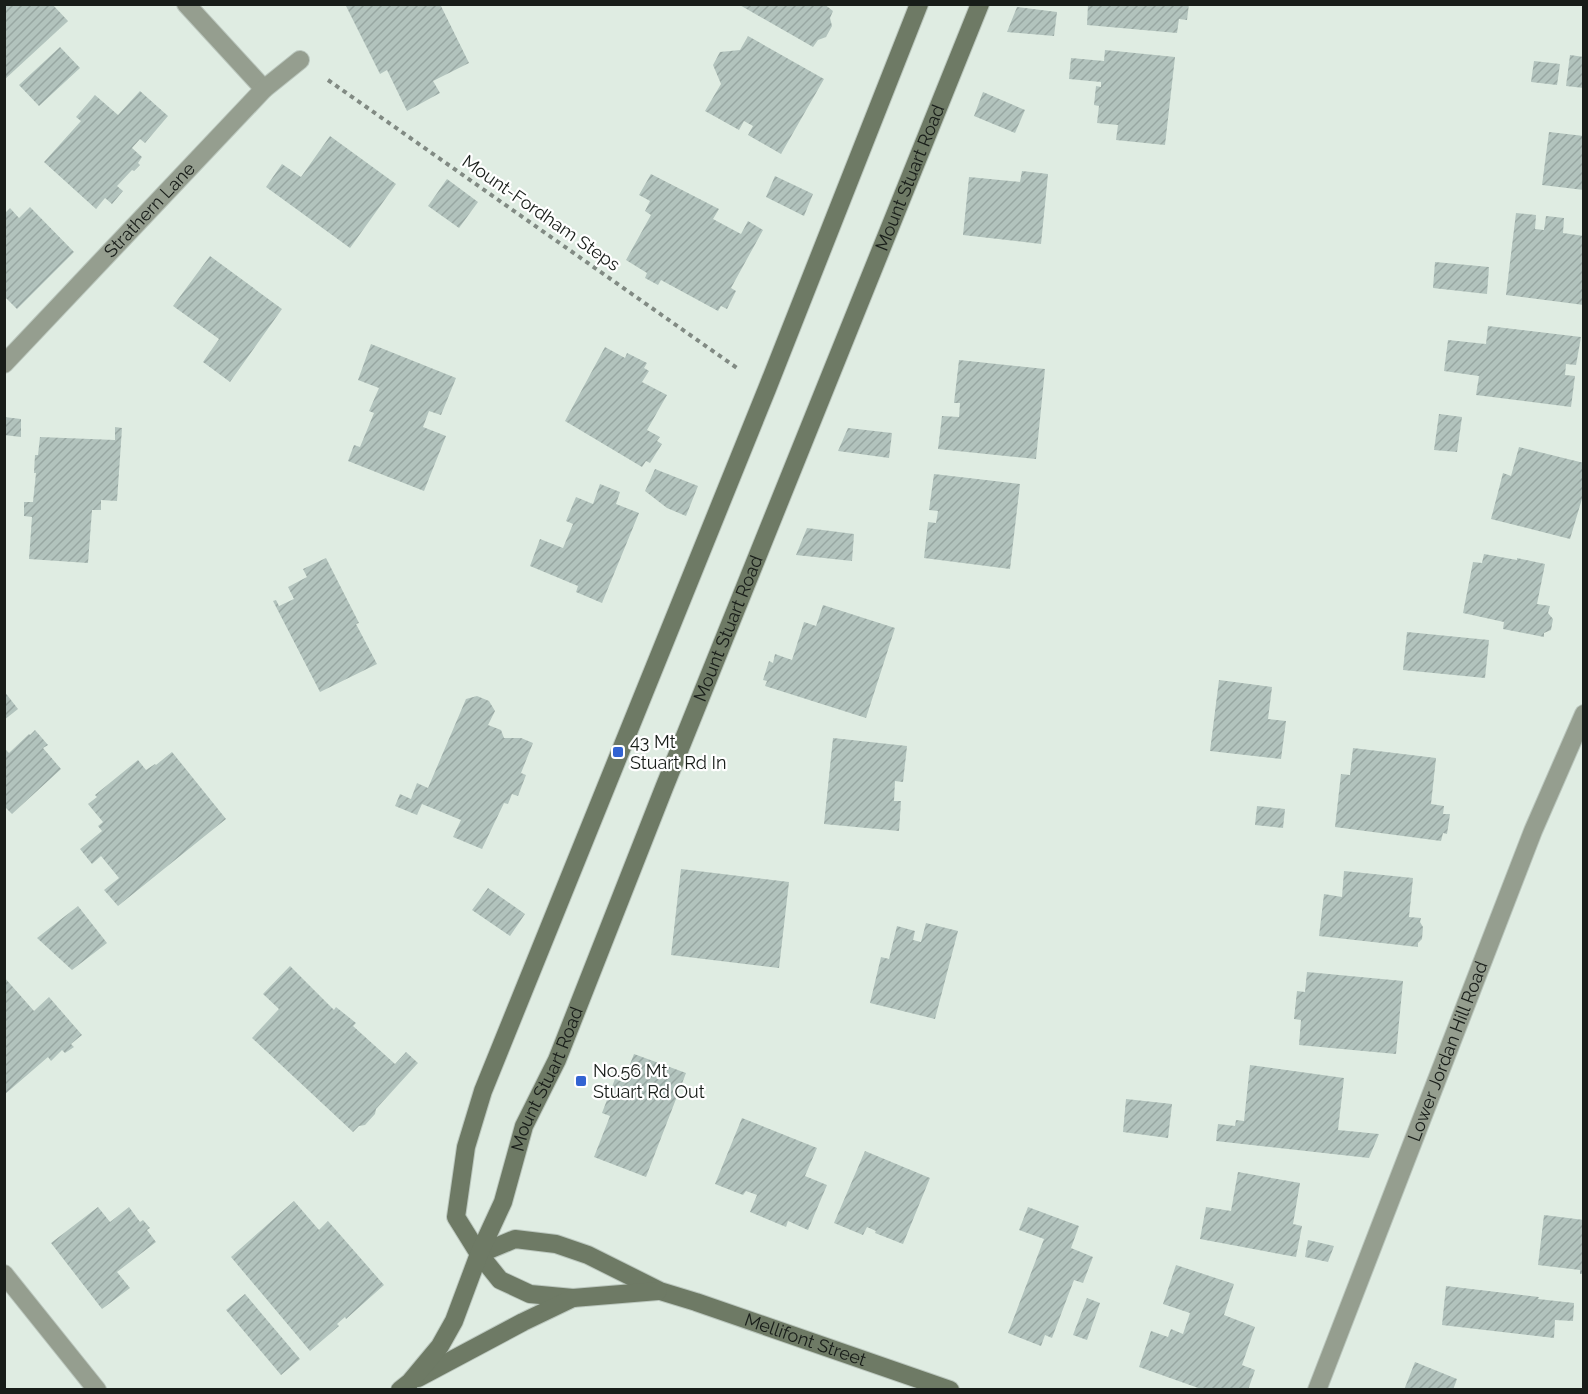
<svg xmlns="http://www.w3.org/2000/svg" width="1588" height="1394" font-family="Raleway,sans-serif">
	<defs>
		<pattern id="building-hatch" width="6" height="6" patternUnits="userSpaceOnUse" patternTransform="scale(1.5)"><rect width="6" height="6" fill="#b2c3bd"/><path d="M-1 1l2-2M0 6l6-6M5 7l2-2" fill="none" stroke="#98a7a2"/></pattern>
	</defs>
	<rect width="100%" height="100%" fill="#dfece2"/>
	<g fill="url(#building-hatch)">
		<polygon points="4,4 52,4 68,21 4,80"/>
		<polygon points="345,4 440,4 469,63 433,81 440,93 407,111 387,70 380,74"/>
		<polygon points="738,4 824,4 833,11 830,18 832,26 826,37 818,40 813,47"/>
		<polygon points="1088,4 1189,4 1187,20 1179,19 1177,33 1087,25"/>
		<polygon points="1017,7 1057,12 1054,36 1007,32"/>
		<polygon points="748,36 824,79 781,154 748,135 753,126 744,121 739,130 705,111 721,84 713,65 720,52 740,50"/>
		<polygon points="60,47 80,68 39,106 19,85"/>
		<polygon points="1105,50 1175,57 1165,145 1116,140 1118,125 1097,123 1099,106 1094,105 1096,86 1101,87 1101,82 1069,79 1071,58 1104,61"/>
		<polygon points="1570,55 1584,57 1584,88 1566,86"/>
		<polygon points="1534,61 1560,64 1557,85 1531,82"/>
		<polygon points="140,91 168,116 145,143 140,139 132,148 142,157 138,163 140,165 134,171 132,170 117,186 123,191 112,204 105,198 96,209 44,162 81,121 76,117 95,95 118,115"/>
		<polygon points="983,92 1025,110 1015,133 974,116"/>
		<polygon points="1549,132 1584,136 1584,190 1542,185"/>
		<polygon points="330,136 396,184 350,248 266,187 282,164 301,177"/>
		<polygon points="1022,171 1048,174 1041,244 963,235 969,177 1020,182"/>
		<polygon points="651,174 719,209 713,219 741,234 748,221 763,230 731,288 736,291 727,309 721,306 718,311 661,280 658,285 645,278 647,273 626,260 651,215 645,211 650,201 639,195"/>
		<polygon points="775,176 813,194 804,216 766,197"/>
		<polygon points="447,179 478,202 459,228 428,206"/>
		<polygon points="30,207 74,252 17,309 4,296 4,214 10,208 19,218"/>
		<polygon points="1516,213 1536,215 1535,229 1544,230 1546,216 1564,218 1563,233 1584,236 1584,305 1506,295"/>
		<polygon points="210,256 282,309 230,382 203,362 219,339 173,306"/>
		<polygon points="1435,262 1489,267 1487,294 1433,288"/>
		<polygon points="1488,326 1581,337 1576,365 1566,364 1565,375 1575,376 1571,407 1476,395 1479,376 1444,371 1448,340 1486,344"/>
		<polygon points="371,344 456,378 441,415 429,411 423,427 446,436 424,491 348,461 354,445 360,447 374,413 369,411 379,388 358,380"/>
		<polygon points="605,347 625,358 627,353 647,363 644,368 649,371 642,382 667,395 647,430 660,437 657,441 662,444 650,463 646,461 642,467 565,421"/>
		<polygon points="959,360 1045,369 1036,459 938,449 942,416 959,417 960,403 954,403"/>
		<polygon points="1439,414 1462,417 1457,452 1434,450"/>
		<polygon points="4,417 21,419 21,437 4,435"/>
		<polygon points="115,427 122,428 117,501 101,500 101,510 92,510 88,563 29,559 32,517 24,516 24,502 33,502 36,473 34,473 35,455 38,455 40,437 115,440"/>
		<polygon points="848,428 892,433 889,458 838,451"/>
		<polygon points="1519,447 1584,463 1584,492 1570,539 1491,519 1503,473 1511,476"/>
		<polygon points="655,469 698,486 686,516 667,508 645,491"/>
		<polygon points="934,474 1020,484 1010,569 924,558 928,522 936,523 938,511 929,510"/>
		<polygon points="600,484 620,492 616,504 639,513 602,603 576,592 578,586 530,566 540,539 563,548 573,524 566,521 576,497 593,504"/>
		<polygon points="807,528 854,534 852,561 796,555"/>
		<polygon points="1484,554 1517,560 1517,558 1545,564 1537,604 1550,606 1548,613 1553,619 1551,630 1544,633 1544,637 1503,629 1504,622 1463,613 1473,562 1482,563"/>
		<polygon points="326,558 359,623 356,624 377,664 320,692 273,601 276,600 279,606 294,599 288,587 307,577 303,569"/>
		<polygon points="823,605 895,628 866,718 765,686 767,681 763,680 769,661 773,663 775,654 792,660 804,622 816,626"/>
		<polygon points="1407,632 1489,640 1485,678 1403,670"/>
		<polygon points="1219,680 1272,687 1268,719 1286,721 1281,759 1210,751"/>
		<polygon points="4,691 18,709 4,720"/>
		<polygon points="477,696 489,701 495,711 488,725 501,730 504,738 521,738 533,743 521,773 526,775 518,796 512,794 508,804 504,803 482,849 453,837 461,820 422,804 417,815 395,806 400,794 411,799 417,783 428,788 466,699"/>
		<polygon points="35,730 48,745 43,748 61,769 12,814 4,806 4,752 6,750 9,753 29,734 30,735"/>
		<polygon points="833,738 907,746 903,782 895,781 894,801 901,801 899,831 824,824"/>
		<polygon points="1353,748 1436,758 1431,804 1444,806 1443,814 1450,814 1447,834 1443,833 1441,841 1335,827 1341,774 1350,775"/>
		<polygon points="172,752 226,819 118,906 104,890 119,878 101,856 92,864 80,849 102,831 98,826 103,822 88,804 97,797 95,795 138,760 146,770 155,764 156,765"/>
		<polygon points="1257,806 1285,809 1283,828 1255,825"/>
		<polygon points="681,869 789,882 779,968 671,955"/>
		<polygon points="1344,871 1413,878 1409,917 1421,918 1420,922 1423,927 1422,939 1418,943 1418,947 1319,936 1324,894 1342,897"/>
		<polygon points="488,888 525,914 510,936 472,910"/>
		<polygon points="78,906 107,943 72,970 37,938"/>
		<polygon points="926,923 958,931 935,1019 870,1003 881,957 889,959 897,926 915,931 913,940 921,942"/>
		<polygon points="290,966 334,1010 336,1007 356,1023 353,1026 395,1064 406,1052 418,1063 376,1109 375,1114 365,1125 359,1126 353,1132 252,1038 279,1009 263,994"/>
		<polygon points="1307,972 1403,981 1396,1054 1299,1045 1301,1020 1294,1019 1297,991 1305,992"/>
		<polygon points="4,977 34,1011 49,997 82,1035 71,1044 74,1047 65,1053 62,1050 51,1061 48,1057 4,1095"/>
		<polygon points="634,1054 686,1073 646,1177 594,1157 610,1116 602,1113 615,1079 623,1082"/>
		<polygon points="1250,1065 1344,1078 1338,1130 1379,1134 1369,1158 1216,1141 1218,1124 1235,1126 1236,1120 1244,1121"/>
		<polygon points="1126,1099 1172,1104 1168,1138 1123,1132"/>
		<polygon points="742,1118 817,1148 805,1176 827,1185 808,1230 788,1221 786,1227 750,1212 757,1195 746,1191 743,1195 715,1184"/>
		<polygon points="865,1151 930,1178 903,1244 875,1233 876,1231 867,1227 863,1235 834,1223"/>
		<polygon points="1238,1172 1300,1183 1293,1224 1302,1226 1296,1257 1200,1239 1206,1207 1231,1211"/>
		<polygon points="294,1201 319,1230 328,1221 384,1285 346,1319 345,1317 337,1324 339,1326 310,1351 231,1257"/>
		<polygon points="98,1207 110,1222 129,1207 140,1222 143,1220 150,1228 147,1230 156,1242 117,1272 130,1288 102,1309 51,1243"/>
		<polygon points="1028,1207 1079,1226 1071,1248 1093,1257 1083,1283 1074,1280 1052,1338 1045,1335 1041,1346 1008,1333 1044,1239 1019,1230"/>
		<polygon points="1544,1215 1584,1220 1584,1274 1580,1274 1580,1270 1538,1265"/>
		<polygon points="1308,1240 1334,1246 1328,1262 1305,1257"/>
		<polygon points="1176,1265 1234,1284 1224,1315 1255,1327 1242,1365 1255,1370 1248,1390 1204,1390 1139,1367 1151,1331 1168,1337 1171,1329 1183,1334 1190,1313 1163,1304"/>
		<polygon points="1446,1286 1539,1297 1538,1299 1574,1303 1573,1321 1555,1320 1554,1338 1442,1325"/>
		<polygon points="245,1294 300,1359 281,1375 226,1310"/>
		<polygon points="1087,1298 1100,1303 1087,1340 1073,1335"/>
		<polygon points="1415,1362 1457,1379 1453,1390 1404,1390"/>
	</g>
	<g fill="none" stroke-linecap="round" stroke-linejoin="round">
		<g stroke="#bbc7be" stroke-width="20">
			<polyline id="lane" points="4,1274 97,1390"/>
		</g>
		<g stroke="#bbc7be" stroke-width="20">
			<g id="street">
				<polyline points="186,4 264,89"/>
				<path id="s1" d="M4,364L264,89L300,60"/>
				<path id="s2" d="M1317,1390L1533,831L1584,714"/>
			</g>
		</g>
		<g stroke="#bbc7be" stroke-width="20">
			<g id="secondary">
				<path id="s3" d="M479,1254L515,1239L556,1244L588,1255L660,1291L696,1302L950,1390"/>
				<polyline points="573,1298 530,1294 500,1280 479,1254 456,1217 466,1147 483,1091 767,389 919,4"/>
				<polyline points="418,1378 523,1322 573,1298 658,1291"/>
				<path id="s4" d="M400,1390L410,1382L440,1346L454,1321L479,1254L503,1202L524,1126L557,1060L664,788L980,4"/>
			</g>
		</g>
		<polyline stroke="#818a83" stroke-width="4" stroke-dasharray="4.5 4.5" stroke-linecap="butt" points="328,80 737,368"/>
		<use href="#lane" stroke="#959e8f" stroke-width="18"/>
		<use href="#street" stroke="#959e8f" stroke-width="18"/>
		<use href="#secondary" stroke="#6e7a65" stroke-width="18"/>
	</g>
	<g fill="#3263d2" stroke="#fff" stroke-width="2">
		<rect x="612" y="746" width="12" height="12" rx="3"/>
		<rect x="575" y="1075" width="12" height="12" rx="3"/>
	</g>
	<g text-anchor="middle" stroke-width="4.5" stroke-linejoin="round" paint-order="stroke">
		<g font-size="18" fill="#181d19" stroke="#fff">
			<text dy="6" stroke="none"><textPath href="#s4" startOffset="1320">Mount Stuart Road</textPath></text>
			<text dy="6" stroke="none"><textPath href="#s1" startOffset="212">Strathern Lane</textPath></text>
			<text transform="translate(541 213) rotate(35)" y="6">Mount-Fordham Steps</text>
			<text dy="6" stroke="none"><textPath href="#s4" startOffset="834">Mount Stuart Road</textPath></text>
			<text dy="6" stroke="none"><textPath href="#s2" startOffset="363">Lower Jordan Hill Road</textPath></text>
			<text dy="6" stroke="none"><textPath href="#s4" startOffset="348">Mount Stuart Road</textPath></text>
			<text dy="6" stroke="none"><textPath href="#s3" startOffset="348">Mellifont Street</textPath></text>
		</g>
		<g font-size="18" fill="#181d19" stroke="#fff" text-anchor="start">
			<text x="630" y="748">43 Mt<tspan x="630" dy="21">Stuart Rd In</tspan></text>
			<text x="593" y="1077">No.56 Mt<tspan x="593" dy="21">Stuart Rd Out</tspan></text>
		</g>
	</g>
	<rect width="1588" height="1394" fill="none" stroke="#181d19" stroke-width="12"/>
</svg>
